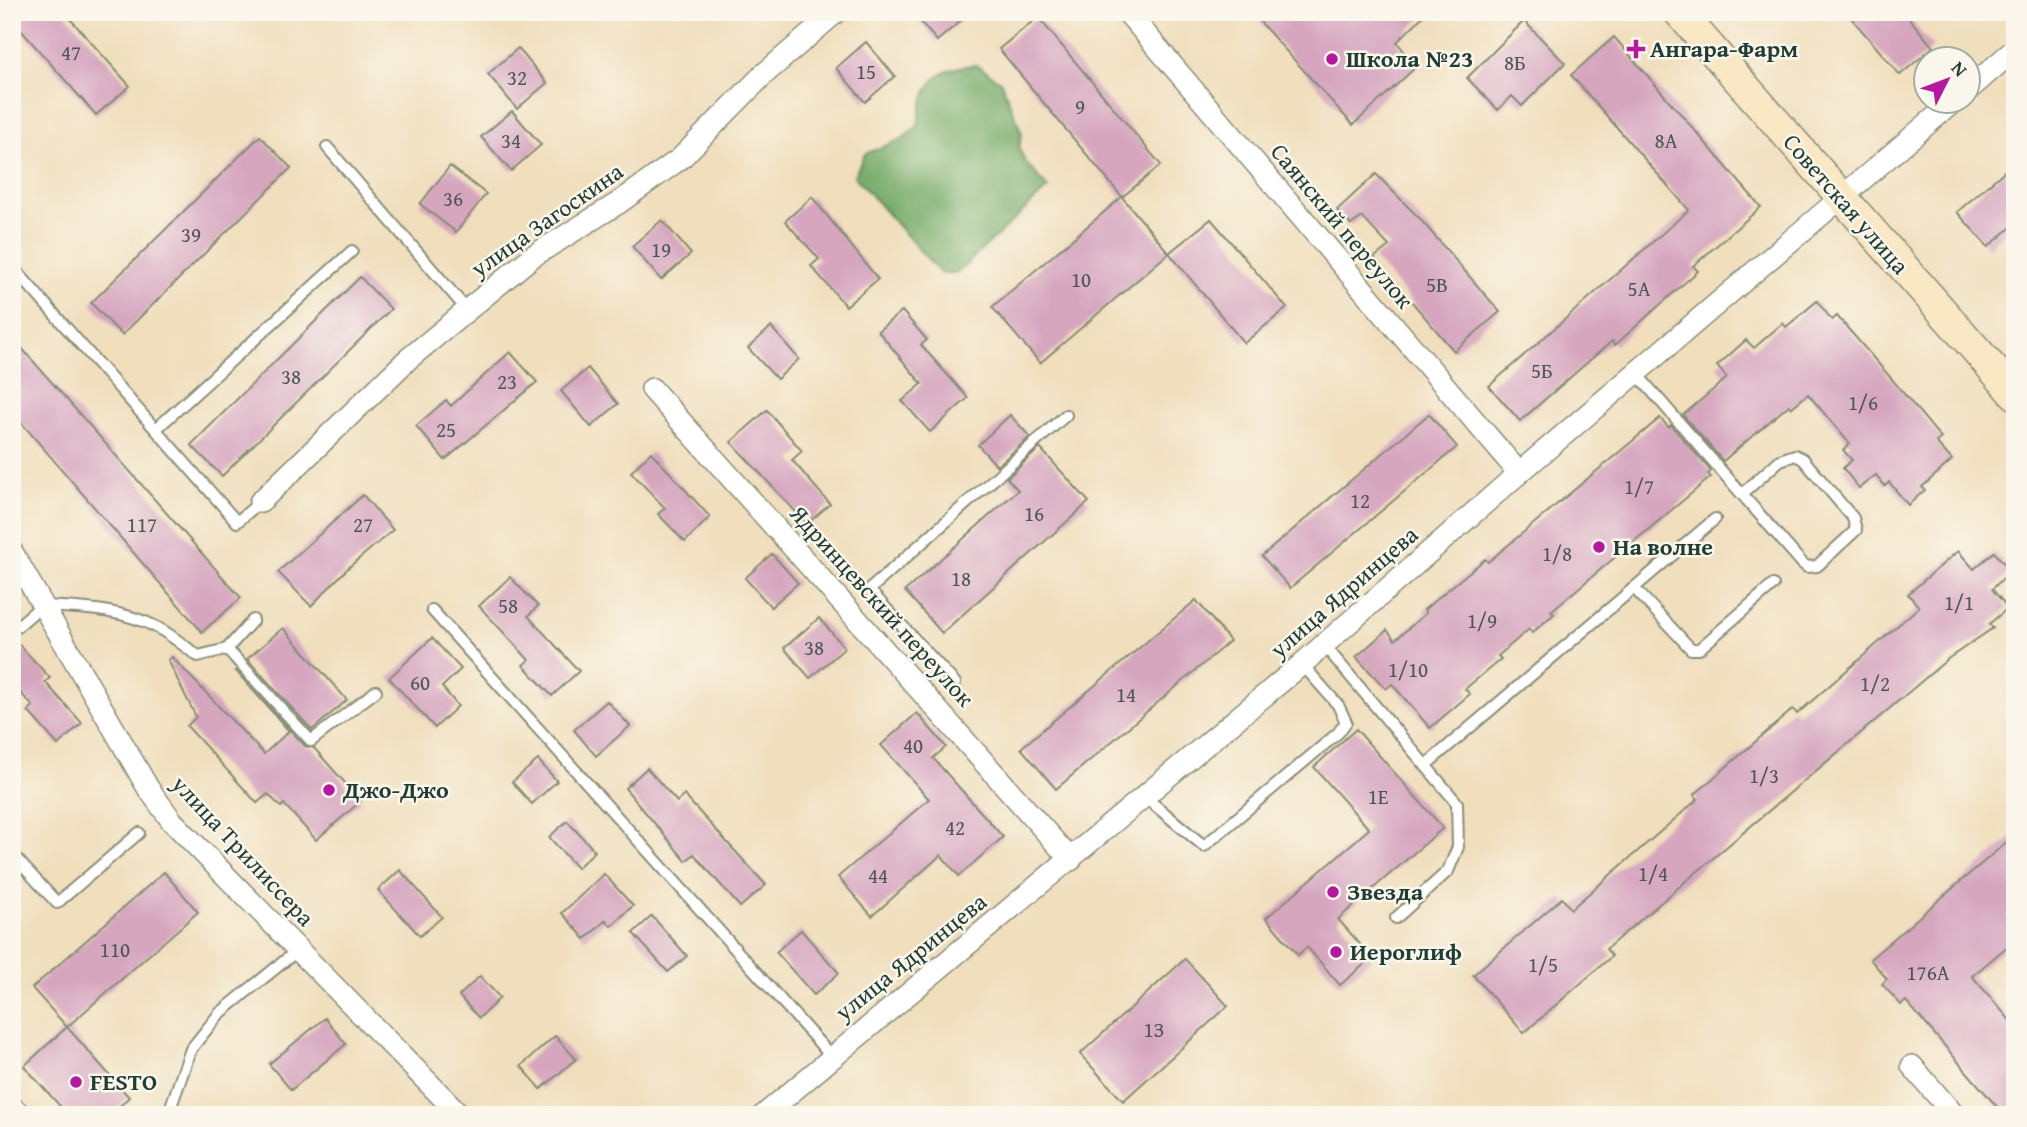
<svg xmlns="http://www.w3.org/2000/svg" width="2027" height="1127" font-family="'Gentium Book Plus',serif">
	<rect width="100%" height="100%" fill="#fbf7ec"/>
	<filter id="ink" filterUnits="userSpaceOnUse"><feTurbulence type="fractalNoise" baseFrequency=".0143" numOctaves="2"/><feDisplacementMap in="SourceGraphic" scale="14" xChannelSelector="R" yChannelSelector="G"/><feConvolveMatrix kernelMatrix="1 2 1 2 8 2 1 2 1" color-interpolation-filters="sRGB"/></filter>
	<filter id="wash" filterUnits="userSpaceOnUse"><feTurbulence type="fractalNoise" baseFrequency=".00686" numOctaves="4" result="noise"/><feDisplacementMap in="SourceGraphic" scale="28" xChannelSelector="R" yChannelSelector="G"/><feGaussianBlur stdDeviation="1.57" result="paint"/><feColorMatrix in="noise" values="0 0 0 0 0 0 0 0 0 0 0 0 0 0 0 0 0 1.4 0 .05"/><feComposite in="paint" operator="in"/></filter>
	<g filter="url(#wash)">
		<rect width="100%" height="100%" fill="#f0debc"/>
		<path fill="#77ac69" stroke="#4b744e" stroke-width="2" d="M977,65L1001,82L1022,133L1019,149L1026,163L1048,188L957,273H940L854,176L865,154L902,139L918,126C923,86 934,67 977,65Z"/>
		<g id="blocks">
			<g fill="#d6a6bf">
				<polygon points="12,12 64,12 130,86 96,115 12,20"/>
				<polygon points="912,12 971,12 937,41"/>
				<polygon points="1251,12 1427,12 1397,42 1416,67 1353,125"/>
				<polygon points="1846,12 1904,12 1933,47 1900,75"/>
				<polygon points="1038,17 1161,165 1122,197 999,49"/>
				<polygon points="1524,21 1565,63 1522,106 1512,96 1498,110 1467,78"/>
				<polygon points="1614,37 1761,207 1693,266 1698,271 1615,345 1612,341 1520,421 1489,386 1689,210 1571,75"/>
				<polygon points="866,42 895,76 865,102 836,68"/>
				<polygon points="518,48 547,83 517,109 488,74"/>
				<polygon points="512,111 541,145 511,171 481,137"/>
				<polygon points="260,136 291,168 122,335 91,303"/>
				<polygon points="2015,162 2015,224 1988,247 1957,212"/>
				<polygon points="450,166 486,194 456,232 420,204"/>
				<polygon points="1376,174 1420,219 1500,312 1454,351 1374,258 1389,246 1362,217 1351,225 1337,210"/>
				<polygon points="812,197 878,279 846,306 811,266 819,259 785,221"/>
				<polygon points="1122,197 1169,253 1040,363 992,307"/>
				<polygon points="1211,219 1287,308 1244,343 1169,253"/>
				<polygon points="662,220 691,254 661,280 632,246"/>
				<polygon points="360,277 391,309 222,476 191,445"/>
				<polygon points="1817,301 1832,320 1837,316 1890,377 1941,438 1936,442 1952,460 1922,487 1925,490 1908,505 1889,482 1885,486 1876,475 1859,488 1843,468 1852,460 1843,450 1850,444 1808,394 1791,408 1789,405 1723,461 1683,415 1727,378 1717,366 1746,340 1754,348 1783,323 1786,327"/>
				<polygon points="902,311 927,340 921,345 968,398 930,432 902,401 922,384 878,331"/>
				<polygon points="771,327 799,359 777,379 748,348"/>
				<polygon points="12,337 241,598 202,632 12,412"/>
				<polygon points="510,352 537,382 445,460 416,426 446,400 451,406"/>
				<polygon points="588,368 618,404 591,427 561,391"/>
				<polygon points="767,410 802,451 792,460 830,504 807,524 731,442"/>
				<polygon points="1429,414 1457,447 1290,588 1262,556"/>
				<polygon points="1010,415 1030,437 997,466 978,445"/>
				<polygon points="1660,418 1668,427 1671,425 1711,471 1708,474 1711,477 1551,611 1554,614 1532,633 1529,629 1498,656 1501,659 1465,689 1470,694 1430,728 1392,684 1386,689 1356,657 1387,630 1395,640 1426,613 1424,610 1433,602 1485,559 1488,562"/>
				<polygon points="1040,448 1089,502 942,633 905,591 1018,490 1007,478"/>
				<polygon points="651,452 710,517 685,542 658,514 665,508 631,472"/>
				<polygon points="363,495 393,530 348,568 311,606 278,572"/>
				<polygon points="1958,551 1974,569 1994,552 2011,571 1992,589 2008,608 1989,624 1993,628 1949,658 1606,949 1612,956 1524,1033 1473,975 1562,898 1571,909 1698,799 1694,795 1793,709 1797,714 1919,607 1908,594"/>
				<polygon points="772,554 798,583 771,607 745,578"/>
				<polygon points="510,577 538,606 528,616 579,671 552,696 523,665 529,660 479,606"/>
				<polygon points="1196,600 1230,641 1056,789 1021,748"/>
				<polygon points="819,618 845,648 810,678 784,648"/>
				<polygon points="283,628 347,700 312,730 247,659"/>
				<polygon points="432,638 461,669 442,687 458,706 435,728 389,678"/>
				<polygon points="14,639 50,678 45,682 82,723 58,745 28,711 33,706 12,684"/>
				<polygon points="172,657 264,754 289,731 235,670 305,746 314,748 361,801 316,840 284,804 281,807 268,794 257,803 187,726 196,717 168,660"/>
				<polygon points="607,701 630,726 596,756 574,730"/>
				<polygon points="917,713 946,747 933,758 1003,837 959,876 941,855 872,916 838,877 929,799 881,745"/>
				<polygon points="1356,729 1443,828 1338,919 1372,958 1340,985 1307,947 1298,955 1266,918 1369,829 1314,767"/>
				<polygon points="538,760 557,781 532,804 512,782"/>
				<polygon points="647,768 677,802 684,795 766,885 740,907 694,854 686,861 625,788"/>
				<polygon points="567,821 595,851 577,868 549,837"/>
				<polygon points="2015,835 2015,940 1972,976 2015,1026 2015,1115 2004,1115 1906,1001 1901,1005 1882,984 1887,979 1870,959"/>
				<polygon points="400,870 442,917 420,936 378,890"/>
				<polygon points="164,872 198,912 67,1027 32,988"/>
				<polygon points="604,874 633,906 611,926 606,920 585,939 562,913"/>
				<polygon points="652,916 687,956 668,972 633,933"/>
				<polygon points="801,930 839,973 814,995 776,952"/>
				<polygon points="1185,959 1228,1006 1123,1101 1080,1054"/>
				<polygon points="480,976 500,998 479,1018 459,996"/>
				<polygon points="325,1018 346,1044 291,1090 269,1064"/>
				<polygon points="67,1027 129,1097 111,1115 68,1115 24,1066"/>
				<polygon points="555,1036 576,1059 541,1089 521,1066"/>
			</g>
		</g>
	</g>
	<g filter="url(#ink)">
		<use href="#blocks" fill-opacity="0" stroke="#888e78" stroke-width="2"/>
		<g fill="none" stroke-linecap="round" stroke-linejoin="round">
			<g stroke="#888e78" stroke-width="14">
				<g id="lane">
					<polyline points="327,147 467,310"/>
					<polyline points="12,266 237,522 260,502"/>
					<polyline points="1636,373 1802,563 1807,567 1817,566 1856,530 1853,518 1803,459 1795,455 1780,460 1742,494"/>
					<polyline points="156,429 352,251"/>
					<polyline points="1634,588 1691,649 1699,649 1773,585"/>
					<polyline points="432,610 831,1056"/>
					<path d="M12,631L41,606C80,608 123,609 158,628C172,635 185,647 198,656L227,649L253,620"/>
					<polyline points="1324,645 1457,803 1458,847 1448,871 1396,918"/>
					<polyline points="227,649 311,741 376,691"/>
					<polyline points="955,683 869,590 1066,415"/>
					<polyline points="1427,764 1715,519"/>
					<polyline points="1145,797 1204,846 1338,733 1346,722 1338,705 1302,664"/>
					<polyline points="12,854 57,903 139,833"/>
					<polyline points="12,1100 28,1115"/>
					<polyline points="168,1115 191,1049 219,1014 298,950"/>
				</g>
			</g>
			<g stroke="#888e78" stroke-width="24">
				<g id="street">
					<polyline points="1127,12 1519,473"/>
					<polyline points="1968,90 2015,49"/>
					<polyline points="652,389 1071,860"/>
					<polyline points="260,502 407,360 533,256 620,202 681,158 763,75 836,12"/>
					<polyline points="12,552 148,788 172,821 460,1115"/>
					<polyline points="1912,1066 1954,1115"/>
					<polyline points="764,1115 1302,664 1519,473 1953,102"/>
				</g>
			</g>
			<g stroke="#888e78" stroke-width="33">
				<polyline id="secondary" points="1679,12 2015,394"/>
			</g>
			<use href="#lane" stroke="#fff" stroke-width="10"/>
			<use href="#street" stroke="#fff" stroke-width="21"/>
			<use href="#secondary" stroke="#fae7c3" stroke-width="30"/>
		</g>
	</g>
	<g fill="#b5179e" stroke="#fbf7ec" stroke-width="2.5">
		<path d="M1632.5 38.5h7v7h7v7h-7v7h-7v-7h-7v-7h7z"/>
		<circle cx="1332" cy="59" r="7"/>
		<circle cx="1599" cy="547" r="7"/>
		<circle cx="329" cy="790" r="7"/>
		<circle cx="1333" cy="892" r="7"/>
		<circle cx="1336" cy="952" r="7"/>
		<circle cx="76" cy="1082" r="7"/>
	</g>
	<g text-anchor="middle" stroke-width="5" stroke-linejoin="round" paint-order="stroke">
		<g font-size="21" fill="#4d5757">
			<text x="71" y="60">47</text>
			<text x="1515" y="70">8Б</text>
			<text x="866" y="79">15</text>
			<text x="517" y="85">32</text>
			<text x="1080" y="114">9</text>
			<text x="511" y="148">34</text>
			<text x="1666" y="148">8А</text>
			<text x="453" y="206">36</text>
			<text x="191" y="242">39</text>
			<text x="661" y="257">19</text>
			<text x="1081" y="287">10</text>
			<text x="1437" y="292">5В</text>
			<text x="1639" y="296">5А</text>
			<text x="1542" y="378">5Б</text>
			<text x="291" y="384">38</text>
			<text x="507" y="389">23</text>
			<text x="1863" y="410">1/6</text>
			<text x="446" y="437">25</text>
			<text x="1639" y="494">1/7</text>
			<text x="1360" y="508">12</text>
			<text x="1034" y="521">16</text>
			<text x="142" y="532">117</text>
			<text x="363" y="532">27</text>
			<text x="1557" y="561">1/8</text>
			<text x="961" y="586">18</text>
			<text x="1959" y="610">1/1</text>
			<text x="508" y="613">58</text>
			<text x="1482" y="628">1/9</text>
			<text x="814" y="655">38</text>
			<text x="1408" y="677">1/10</text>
			<text x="420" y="690">60</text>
			<text x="1875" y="691">1/2</text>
			<text x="1126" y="702">14</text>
			<text x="913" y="753">40</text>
			<text x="1764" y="783">1/3</text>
			<text x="1378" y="804">1Е</text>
			<text x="955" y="835">42</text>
			<text x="1653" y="881">1/4</text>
			<text x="878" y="883">44</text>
			<text x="115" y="957">110</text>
			<text x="1543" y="972">1/5</text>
			<text x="1928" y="980">176А</text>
			<text x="1154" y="1037">1З</text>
		</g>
		<g font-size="24" font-weight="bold" fill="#1f3d34" stroke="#fbf7ec" text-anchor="start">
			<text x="1650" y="57">Ангара-Фарм</text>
			<text x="1346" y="67">Школа №23</text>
			<text x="1613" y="555">На волне</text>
			<text x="343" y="798">Джо-Джо</text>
			<text x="1347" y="900">Звезда</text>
			<text x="1350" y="960">Иероглиф</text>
			<text x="90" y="1090">FESTO</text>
		</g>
		<g font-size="24" fill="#1f3d34" stroke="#fbf7ec">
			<text transform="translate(1846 204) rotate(49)" y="8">Советская улица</text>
			<text transform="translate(547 220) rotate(-35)" y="8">улица Загоскина</text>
			<text transform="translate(1342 226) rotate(50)" y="8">Саянский переулок</text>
			<text transform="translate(1344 592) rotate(-41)" y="8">улица Ядринцева</text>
			<text transform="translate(882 606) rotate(48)" y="8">Ядринцевский переулок</text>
			<text transform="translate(243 851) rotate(47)" y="8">улица Трилиссера</text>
			<text transform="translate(911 957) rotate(-39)" y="8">улица Ядринцева</text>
		</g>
	</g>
	<rect width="2027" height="1127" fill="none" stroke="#fbf7ec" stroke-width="42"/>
	<g transform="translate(1947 80) rotate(48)"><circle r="33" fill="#fbf7ec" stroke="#a3ada2" stroke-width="2"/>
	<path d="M0-5L12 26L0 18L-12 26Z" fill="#b5179e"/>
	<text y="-10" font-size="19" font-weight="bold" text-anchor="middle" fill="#1f3d34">N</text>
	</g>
</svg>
